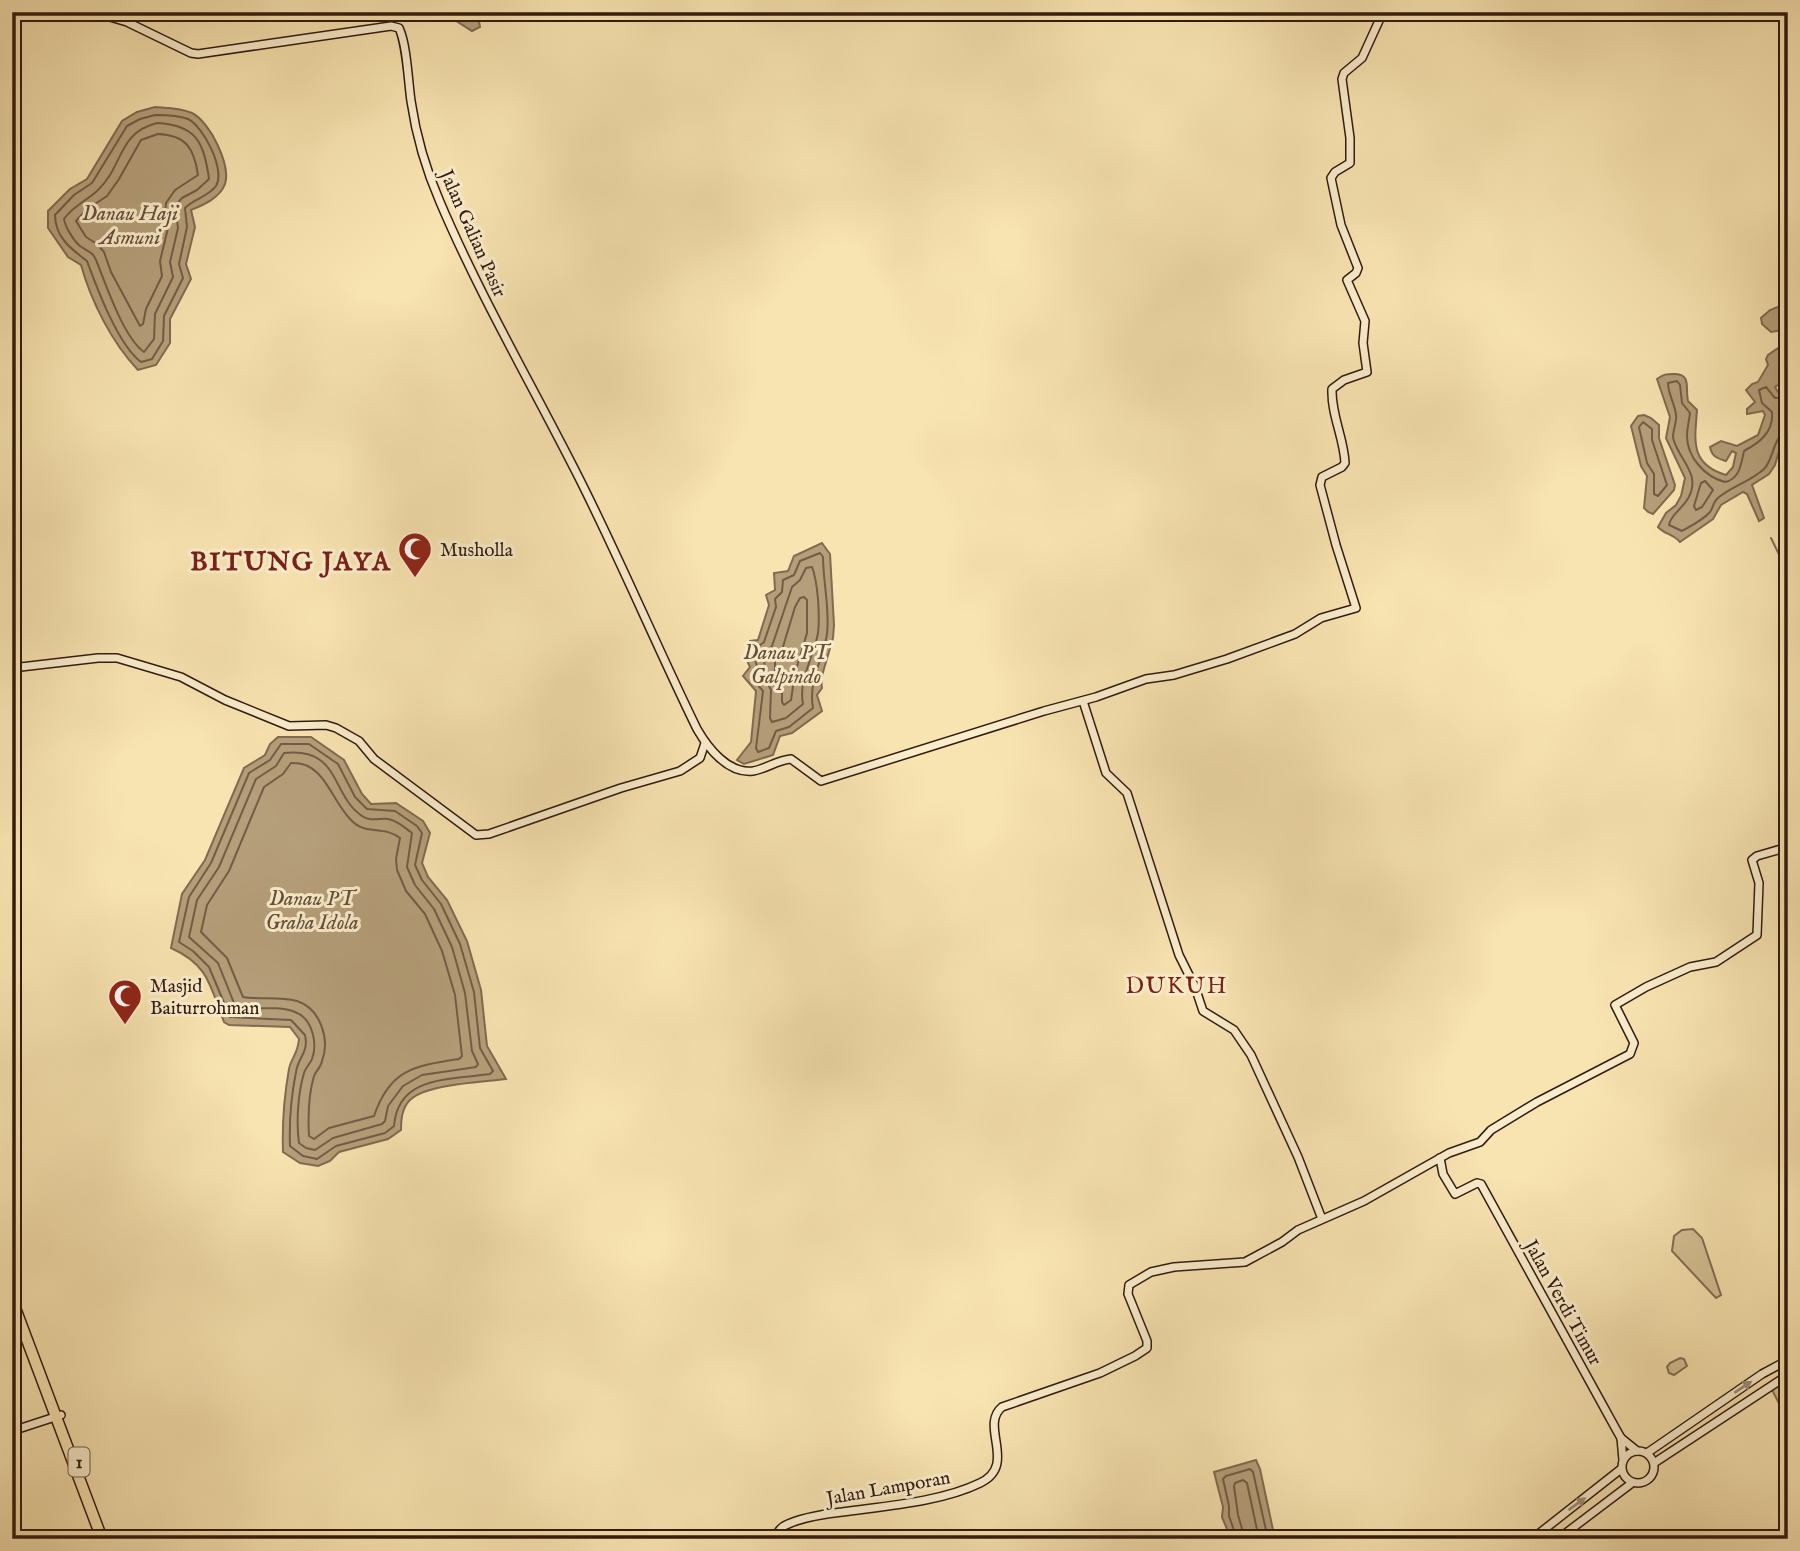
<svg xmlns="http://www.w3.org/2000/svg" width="1800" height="1551" font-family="'IM FELL English',serif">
	<rect width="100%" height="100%" fill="#f8e4b1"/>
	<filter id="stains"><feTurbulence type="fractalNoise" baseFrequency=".00286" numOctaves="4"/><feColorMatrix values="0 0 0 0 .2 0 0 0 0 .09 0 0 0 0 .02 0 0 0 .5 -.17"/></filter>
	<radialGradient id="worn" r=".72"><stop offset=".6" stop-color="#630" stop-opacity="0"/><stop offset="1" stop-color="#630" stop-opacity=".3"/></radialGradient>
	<g fill="#d6c296" stroke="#846e53" stroke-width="2">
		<polygon points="1693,1229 1702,1238 1721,1295 1716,1298 1672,1251 1674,1236 1682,1230"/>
		<polygon points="1680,1358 1684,1359 1687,1366 1674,1375 1669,1373 1667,1367 1670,1363"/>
		<polygon points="1788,1374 1788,1421 1769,1384"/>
	</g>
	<g fill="#b59f7a" stroke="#816a50" stroke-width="2">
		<polygon points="430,12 487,12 478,16 480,27 472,31 453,19"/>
		<path d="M155,107C168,108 181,108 192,113C210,122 231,165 225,184C220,198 203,205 191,210L195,227L186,264L191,279L170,319V343L156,365L138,370C112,343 91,301 81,265L68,257L48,228V211L70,189L87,179L122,121L137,112Z"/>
		<path d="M1788,303V372L1784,381L1775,387L1778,392L1788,391V436L1780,448L1775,465L1769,474L1752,485L1764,518L1759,521L1747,494L1743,492L1721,505L1713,519L1680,542C1673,534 1664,534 1658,527L1666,513L1676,505L1681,496L1685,478L1666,438L1670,417L1657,379C1664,374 1666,374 1674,374C1692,374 1685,388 1688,401L1697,410C1695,439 1689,464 1726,475L1733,467L1736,453L1732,451L1726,461C1717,458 1712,457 1710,447L1721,441L1737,446L1758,435L1765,415L1763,411L1747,414V409L1755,402L1746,390L1752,384L1758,382L1768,365L1766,359L1768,355L1784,344L1787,338L1783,330L1771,332L1762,324L1761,318L1770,310Z"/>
		<polygon points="1644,415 1651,418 1659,425 1659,438 1675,485 1674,490 1653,514 1648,512 1644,508 1647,476 1641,466 1631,426 1638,416"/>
		<path d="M822,543L830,554L834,625L833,638L821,679L822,688L817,695L822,711L792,733L780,736L773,755L744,764L737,760L751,742L756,691L743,676L750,667C745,657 744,651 750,641L758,640L769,605L766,595L775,590L774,573L788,571L794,556Z"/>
		<path d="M278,737H311L344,760L362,794L371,804L396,803L423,821L430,833L422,863L428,877L447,900L467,941L481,990L487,1046L506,1079C483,1082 426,1084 410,1100C402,1108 401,1119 401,1130L388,1139L339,1152L330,1161L318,1166L300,1163L283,1152C282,1124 284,1097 289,1069C291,1058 298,1054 299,1039L290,1027L229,1025L224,1022C210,986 209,965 171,948L182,894L205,860L244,768L265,755L270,744Z"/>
		<polygon points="1256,1460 1260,1469 1275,1539 1231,1539 1222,1517 1223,1507 1214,1472"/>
	</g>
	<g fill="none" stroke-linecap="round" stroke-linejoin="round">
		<g stroke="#745c45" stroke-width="2">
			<path d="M155,115C166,115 178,115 188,119C203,126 226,170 216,186C208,197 193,199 185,208L187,227L179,264L183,278L164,316L163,341L152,359L141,362C118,345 97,288 87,261C71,249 55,237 55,215L74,195L92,183L127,126L140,119Z"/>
			<path d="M157,123C197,125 204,143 209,179L197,190L182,198L177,204L176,213L178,228L170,262L173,277L155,314L154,339L144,352C123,337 106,284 96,260C93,252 87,251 80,246C74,241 65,227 64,219C73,206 86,201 97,191C124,166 117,133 157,123Z"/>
			<path d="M158,134C186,135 194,148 198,175L175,190L166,203L165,213L168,228L160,261L162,276L146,309L143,324L140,326L111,272L104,252L97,244L86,237L76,221L86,210L107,196L119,179L141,140Z"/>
			<path d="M1788,398H1775L1766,387L1759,390L1762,403L1772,412C1774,432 1759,443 1744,451C1741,464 1740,479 1725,482C1705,477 1687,457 1687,436C1687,429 1689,421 1690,413L1682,403L1680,385L1677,381L1668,383C1668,394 1675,404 1676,415C1677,422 1673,430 1673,437C1675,451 1689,464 1692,478C1696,503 1670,512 1669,525L1682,531C1691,526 1703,520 1710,512C1713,508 1713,502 1718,498C1732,486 1750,482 1764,469C1773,460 1772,445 1781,435L1788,433"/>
			<polygon points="1643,422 1652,429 1652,440 1667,485 1658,496 1654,494 1654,474 1647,463 1639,427"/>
			<polygon points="1705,481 1713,490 1702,507 1696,510 1694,506 1701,483"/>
			<path d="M820,553L823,557C823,582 830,609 827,634C823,660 808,681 813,708L789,727L776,731L769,748L758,752L756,748L763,691L752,678L757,667L753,651L764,642L776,607L775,599L782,592L783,580L794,575L800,561Z"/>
			<path d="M812,567C818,582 820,617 818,633C814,656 798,681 803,704L786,718L772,722L770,718L771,690L764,676L765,666L763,656L772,646L792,587L800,580L806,568Z"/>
			<polygon points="804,597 807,600 807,633 795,673 791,700 784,705 782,702 782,686 775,673 775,660 782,650 795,607 800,598"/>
			<path d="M281,744H309L338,764L355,797L367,809L395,811L417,826L422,833L415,865L422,880L441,904L460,944L474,992L480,1048L493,1071L490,1074C450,1080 398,1075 394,1126L385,1133L336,1146L317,1159L303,1156L290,1146C289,1121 291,1097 296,1072C298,1057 309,1053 305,1035L291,1020L230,1017L209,967L193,951L179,942L189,897L211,863L249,773L270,760Z"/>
			<path d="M284,753C341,747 330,794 362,816C370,822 379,818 388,819C397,820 405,828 412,833L407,867L415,885L434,909L452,947L465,993L472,1051L478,1064L476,1067L422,1075L403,1086L388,1106L385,1121L382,1124L333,1138L315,1150L306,1148L299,1143C296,1122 298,1093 304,1073C306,1067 310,1064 312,1059C318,1043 312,1018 295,1012C277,1005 255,1010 236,1008L218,963L189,937L197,900L219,867L256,779L276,766Z"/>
			<path d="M291,763C325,761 331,801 351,820C366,836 383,825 400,838L396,859L397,870L406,891L425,914L442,951L455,995L462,1056L459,1059C414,1066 390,1069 374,1116L329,1128L314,1139L309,1136C308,1118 309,1093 314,1076C316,1071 321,1067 322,1061C330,1040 321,1009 297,1001C279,996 260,1000 243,997L227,958L201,932L207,905L229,871L264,787L283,774Z"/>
			<polyline points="1237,1539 1229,1516 1229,1506 1223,1479 1226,1476 1250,1469 1253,1472 1268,1539"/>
			<polyline points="1245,1539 1238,1515 1234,1486 1235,1483 1243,1480 1247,1483 1259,1539"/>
		</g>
		<polyline stroke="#816a50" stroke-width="2" points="1771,538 1788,573"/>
		<g stroke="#321a10" stroke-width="10">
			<g id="secondary">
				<path d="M71,12L103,15L127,22L191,53L198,54L391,26L399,28C407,45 408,80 411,101C416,135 426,170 440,202C480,296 532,385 578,476C620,559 656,645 697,729C708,748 728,774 753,771C766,769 777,760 791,759L821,781L1044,711L1096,697L1146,679L1174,675L1227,659L1295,634L1321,618L1356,608L1336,545L1320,485L1322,477L1342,467L1345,463C1344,438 1331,415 1332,389L1344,380L1367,372L1363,343L1365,321L1347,280L1356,273L1358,268L1341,225L1331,178L1335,172L1350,163V138L1342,79L1344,73L1362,58L1383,12"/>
				<polyline points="12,668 98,658 117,658 181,677 225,700 289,726 326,725 336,728 359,741 374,759 476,835 489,834 621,788 680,771 700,758 705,743"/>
				<polyline points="1083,701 1106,773 1127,793 1179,955 1195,987 1203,1011 1234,1030 1251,1055 1298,1157 1322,1219"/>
				<polyline points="1440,1158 1443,1174 1455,1194 1477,1183 1481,1184 1617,1431 1621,1438 1637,1451"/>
				<polyline points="12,1431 61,1415"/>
				<polyline points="1621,1438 1623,1460"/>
				<circle cx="1638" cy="1467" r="16"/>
				<polyline points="1647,1453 1762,1374 1788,1360"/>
				<polyline points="1654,1463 1788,1375"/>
				<path d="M775,1539C777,1533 779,1529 784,1526C801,1517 824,1514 842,1512C885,1506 941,1502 980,1483C1018,1465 979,1426 1002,1407L1100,1373L1135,1356L1147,1348V1341L1128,1294L1129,1285L1151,1272L1174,1267L1245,1262L1282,1242L1298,1230L1364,1201L1449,1153L1480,1142L1491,1130L1537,1102L1630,1054L1634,1043L1615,1005L1646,987L1690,967L1716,962L1757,935L1759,883L1752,860L1757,856L1788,847"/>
				<polyline points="1532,1539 1621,1469"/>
				<polyline points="1558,1539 1632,1483"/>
			</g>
		</g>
		<g stroke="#321a10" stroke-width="13">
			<polyline id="highway" points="12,1300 102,1539"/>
		</g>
		<use href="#secondary" stroke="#faedcc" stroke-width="7"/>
		<use href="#highway" stroke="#f8e4b1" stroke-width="10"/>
	</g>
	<defs><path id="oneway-solid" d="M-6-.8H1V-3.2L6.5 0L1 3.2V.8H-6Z" transform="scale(1.75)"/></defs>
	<g fill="#a08e77">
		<use href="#oneway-solid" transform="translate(1743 1387) rotate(-34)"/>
		<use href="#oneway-solid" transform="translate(1577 1504) rotate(-36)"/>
	</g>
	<defs>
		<g id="mosque-pin" transform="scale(1.75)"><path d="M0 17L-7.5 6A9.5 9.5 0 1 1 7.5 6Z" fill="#8f2418" stroke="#faedcc"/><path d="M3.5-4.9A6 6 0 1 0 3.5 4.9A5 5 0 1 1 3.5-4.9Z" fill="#fff"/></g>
	</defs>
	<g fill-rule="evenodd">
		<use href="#mosque-pin" x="415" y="549"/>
		<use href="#mosque-pin" x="125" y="996"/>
	</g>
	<g text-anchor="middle" stroke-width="6" stroke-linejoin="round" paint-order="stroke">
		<rect fill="#faedcc" stroke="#6e5948" stroke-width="2" x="68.5" y="1447.5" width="21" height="29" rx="5"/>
		<g font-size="18" font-weight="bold" fill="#321a10">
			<text x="79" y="1468">1</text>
		</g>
		<g font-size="19" fill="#321a10" stroke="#faedcc">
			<text transform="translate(474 233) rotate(66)" y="7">Jalan Galian Pasir</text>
			<text transform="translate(1564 1302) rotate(61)" y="7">Jalan Verdi Timur</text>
			<text transform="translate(888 1487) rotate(-10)" y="7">Jalan Lamporan</text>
		</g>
		<g font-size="19" fill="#321a10" stroke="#faedcc" text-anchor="start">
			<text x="440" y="556">Musholla</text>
			<text x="150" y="992">Masjid<tspan x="150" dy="22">Baiturrohman</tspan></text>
		</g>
		<g font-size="21" font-style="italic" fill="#664f3a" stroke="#faedcc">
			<text x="130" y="220">Danau Haji<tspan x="130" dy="24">Asmuni</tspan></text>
			<text x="786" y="659">Danau PT<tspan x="786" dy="24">Galpindo</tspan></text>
			<text x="312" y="905">Danau PT<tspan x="312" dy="24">Graha Idola</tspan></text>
		</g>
		<g font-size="23" letter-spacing="2" fill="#7a1f14" stroke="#faedcc">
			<text x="1177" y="993">DUKUH</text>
		</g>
		<g font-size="26" font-weight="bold" letter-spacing="2" fill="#7a1f14" stroke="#faedcc">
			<text x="291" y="570">BITUNG JAYA</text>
		</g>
	</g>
	<rect width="1800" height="1551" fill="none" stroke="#f8e4b1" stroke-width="42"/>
	<rect x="14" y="14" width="1772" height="1523" fill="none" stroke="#321a10" stroke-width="3.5"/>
	<rect x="21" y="21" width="1758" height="1509" fill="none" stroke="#321a10" stroke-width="2"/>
	<rect width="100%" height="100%" filter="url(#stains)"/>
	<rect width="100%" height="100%" fill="url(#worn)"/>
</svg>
